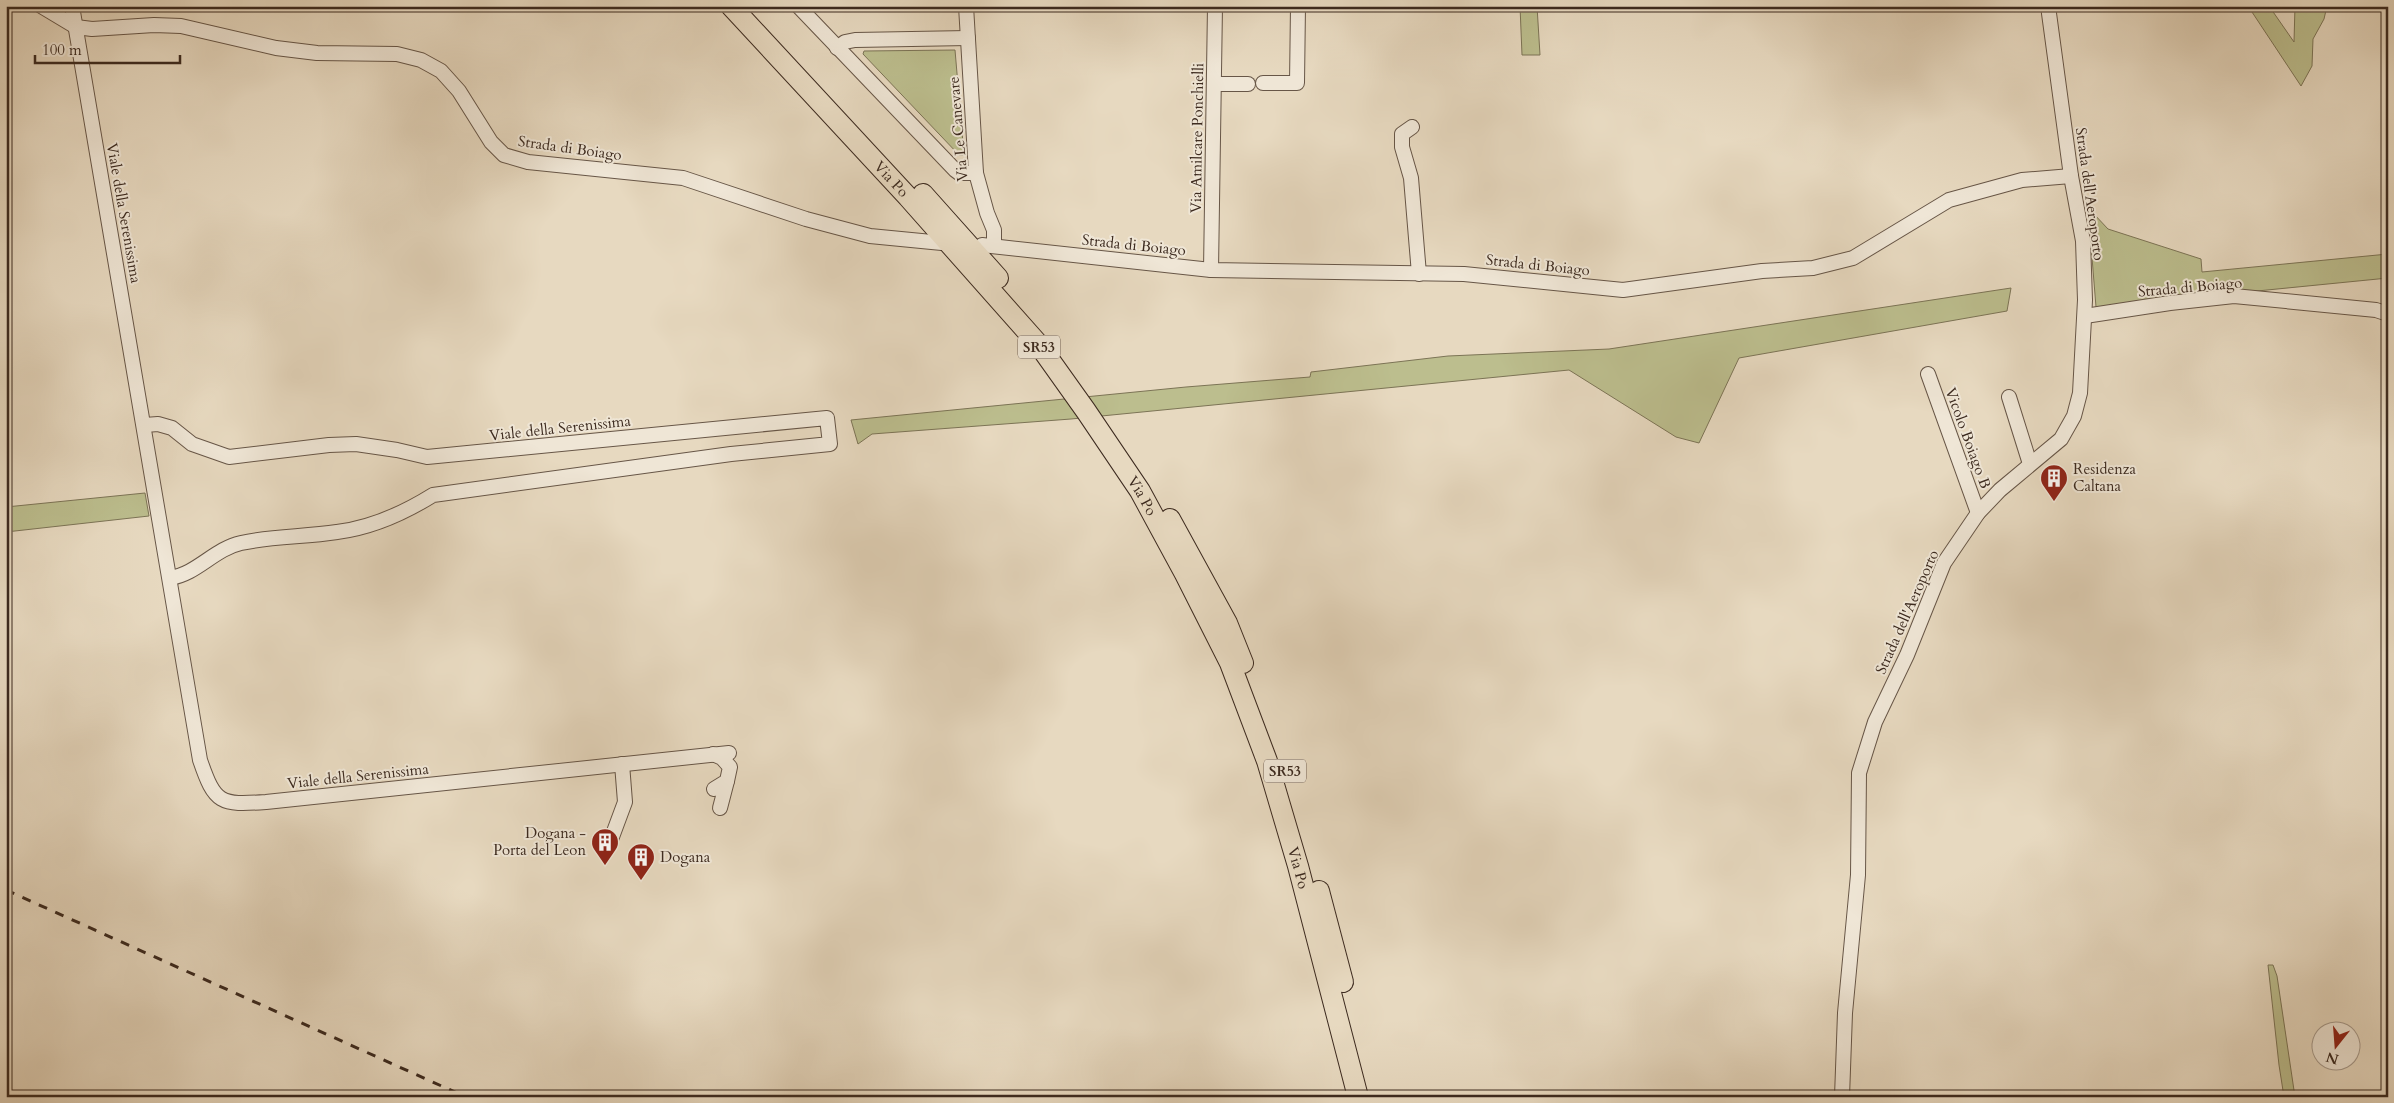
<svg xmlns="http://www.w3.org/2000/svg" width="2394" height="1103" font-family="Cardo,serif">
	<rect width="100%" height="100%" fill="#e7d9c0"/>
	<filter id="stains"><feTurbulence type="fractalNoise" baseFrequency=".004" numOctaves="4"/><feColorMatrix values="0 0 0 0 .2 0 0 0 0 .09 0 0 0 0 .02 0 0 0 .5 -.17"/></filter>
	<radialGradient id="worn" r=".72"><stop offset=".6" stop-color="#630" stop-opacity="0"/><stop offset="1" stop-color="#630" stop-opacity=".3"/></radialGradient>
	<g fill="#bcbe8e" stroke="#7c7456">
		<polygon points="1520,6 1537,6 1540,55 1522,55"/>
		<polygon points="2248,6 2269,6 2294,42 2295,6 2327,6 2324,19 2313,39 2312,66 2301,86"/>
		<polygon points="955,50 964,155 959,155 863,54 864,51"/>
		<polygon points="2093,213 2108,229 2201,259 2202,272 2388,254 2388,278 2096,307 2089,220"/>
		<polygon points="2011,288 2007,311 1739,358 1699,443 1676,437 1569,370 1071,419 872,434 858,444 851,420 1186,387 1310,377 1311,372 1448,356 1609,349"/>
		<polygon points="145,493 149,516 6,532 6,507"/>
		<polygon points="2268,965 2273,965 2277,976 2295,1097 2284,1097 2279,1065"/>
	</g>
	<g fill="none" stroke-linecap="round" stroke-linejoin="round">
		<g stroke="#675647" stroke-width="16">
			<g id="minor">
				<polyline points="41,6 76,27 92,29 154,25 181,26 276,48 317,53 397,54 421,60 441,71 459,91 491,142 504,155 528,162 683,178 806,219 870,236 942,243"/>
				<path d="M72,6L200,760C215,804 220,805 266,802L729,753"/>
				<polyline points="798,6 955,170 959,173 976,173"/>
				<polyline points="966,6 976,173 987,213 994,230 994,246"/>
				<polyline points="837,48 845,42 855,40 968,38"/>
				<polyline points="1263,83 1297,83 1298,6"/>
				<polyline points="1214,84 1248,84"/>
				<polyline points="1412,127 1402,134 1402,147 1411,178 1419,274"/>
				<polyline points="982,245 1211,270 1464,274 1623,290 1762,271 1813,268 1853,258 1949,200 2022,180 2071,176"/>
				<polyline points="1211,270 1215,6"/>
				<polyline points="2085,316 2170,303 2234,296 2376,310 2388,314"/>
				<polyline points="1928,374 1978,513"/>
				<polyline points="2009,397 2030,464"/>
				<path d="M145,425L158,424L172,428L192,444L229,457L329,445L356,444L397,450L427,457L827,418L830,444L731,454L433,495C404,513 370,528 337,532C305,537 272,536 241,543C214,549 197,574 170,578"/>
				<polyline points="713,754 722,758 730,767 727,781 714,789"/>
				<polyline points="720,808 727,781"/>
				<polyline points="609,845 625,802 622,764"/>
				<polyline points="1842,1097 1845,1013 1858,875 1859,773 1875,722 1907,655 1944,563 1978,513 2000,490 2061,439 2074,416 2080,393 2085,300 2083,241 2071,176 2048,6"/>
			</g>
		</g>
		<g stroke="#3c2a1f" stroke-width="22">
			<g id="highway">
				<path id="s1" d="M731,6L908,197L1039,345L1086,411L1140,491L1185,574L1230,663L1267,761L1298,866L1358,1097"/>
				<polyline points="923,194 998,278"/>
				<polyline points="1170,519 1227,623 1243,663"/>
				<polyline points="1319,891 1343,982"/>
			</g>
		</g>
		<use href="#minor" stroke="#efe6d6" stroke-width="14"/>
		<use href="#highway" stroke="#e7d9c0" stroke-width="20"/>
		<polyline stroke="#3c2a1f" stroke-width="3" stroke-dasharray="9 9" stroke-linecap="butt" points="6,890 466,1097"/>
	</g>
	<defs>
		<g id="building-pin" transform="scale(1.4375)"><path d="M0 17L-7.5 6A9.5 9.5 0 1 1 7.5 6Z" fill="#8f2418" stroke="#efe6d6"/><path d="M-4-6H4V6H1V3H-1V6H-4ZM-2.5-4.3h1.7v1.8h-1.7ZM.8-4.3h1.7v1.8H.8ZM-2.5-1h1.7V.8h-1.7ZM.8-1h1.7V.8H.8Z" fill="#fff"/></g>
	</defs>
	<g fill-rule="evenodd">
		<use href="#building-pin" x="2054" y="478"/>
		<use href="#building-pin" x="605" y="842"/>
		<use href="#building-pin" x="641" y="857"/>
	</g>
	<g text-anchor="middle" stroke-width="4" stroke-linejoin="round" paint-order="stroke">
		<g fill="#efe6d6" stroke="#726256" stroke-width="1">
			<rect x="1018" y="335.5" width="42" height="23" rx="4"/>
			<rect x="1264" y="759.5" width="42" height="23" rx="4"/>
		</g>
		<g font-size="14" font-weight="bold" fill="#3c2a1f">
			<text x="1039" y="352">SR53</text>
			<text x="1285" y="776">SR53</text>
		</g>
		<g font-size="15" fill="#3c2a1f" stroke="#efe6d6">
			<text transform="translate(958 129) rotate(-95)" y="5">Via Le Canevare</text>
			<text transform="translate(1197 138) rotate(-89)" y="5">Via Amilcare Ponchielli</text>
			<text transform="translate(570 148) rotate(8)" y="5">Strada di Boiago</text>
			<text dy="5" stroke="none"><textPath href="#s1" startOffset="236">Via Po</textPath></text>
			<text transform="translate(2090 194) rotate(82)" y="5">Strada dell'Aeroporto</text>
			<text transform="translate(124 213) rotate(80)" y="5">Viale della Serenissima</text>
			<text transform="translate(1134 245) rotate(6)" y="5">Strada di Boiago</text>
			<text transform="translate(1538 265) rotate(6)" y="5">Strada di Boiago</text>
			<text transform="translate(2190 287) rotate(-5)" y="5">Strada di Boiago</text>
			<text transform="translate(560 428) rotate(-6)" y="5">Viale della Serenissima</text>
			<text transform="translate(1968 438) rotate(70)" y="5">Vicolo Boiago B</text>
			<text dy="5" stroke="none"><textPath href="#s1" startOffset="641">Via Po</textPath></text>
			<text transform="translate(1907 612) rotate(-66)" y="5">Strada dell'Aeroporto</text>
			<text transform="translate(358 776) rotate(-6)" y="5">Viale della Serenissima</text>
			<text dy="5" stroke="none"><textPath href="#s1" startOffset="1046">Via Po</textPath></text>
		</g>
		<g font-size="15" fill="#3c2a1f" stroke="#efe6d6" text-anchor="start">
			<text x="2073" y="474">Residenza<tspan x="2073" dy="17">Caltana</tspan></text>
			<text x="586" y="838" text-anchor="end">Dogana -<tspan x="586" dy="17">Porta del Leon</tspan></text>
			<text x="660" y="862">Dogana</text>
		</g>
	</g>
	<rect width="2394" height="1103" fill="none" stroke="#e7d9c0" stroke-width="25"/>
	<rect x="8" y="8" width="2379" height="1088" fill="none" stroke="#3c2a1f" stroke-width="2.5"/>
	<rect x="12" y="12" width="2369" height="1078" fill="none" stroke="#3c2a1f"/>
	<g transform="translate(2336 1046) rotate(197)"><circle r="24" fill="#efe6d6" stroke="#a79b8d"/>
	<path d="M0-4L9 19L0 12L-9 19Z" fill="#8f2418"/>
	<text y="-8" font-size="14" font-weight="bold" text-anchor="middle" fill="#3c2a1f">N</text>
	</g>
	<path d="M35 55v8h145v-8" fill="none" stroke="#3c2a1f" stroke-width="2.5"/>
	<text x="42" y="55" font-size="15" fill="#3c2a1f" stroke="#efe6d6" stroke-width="4" paint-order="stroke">100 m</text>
	<rect width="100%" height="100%" filter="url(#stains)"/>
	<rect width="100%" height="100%" fill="url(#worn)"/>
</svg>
